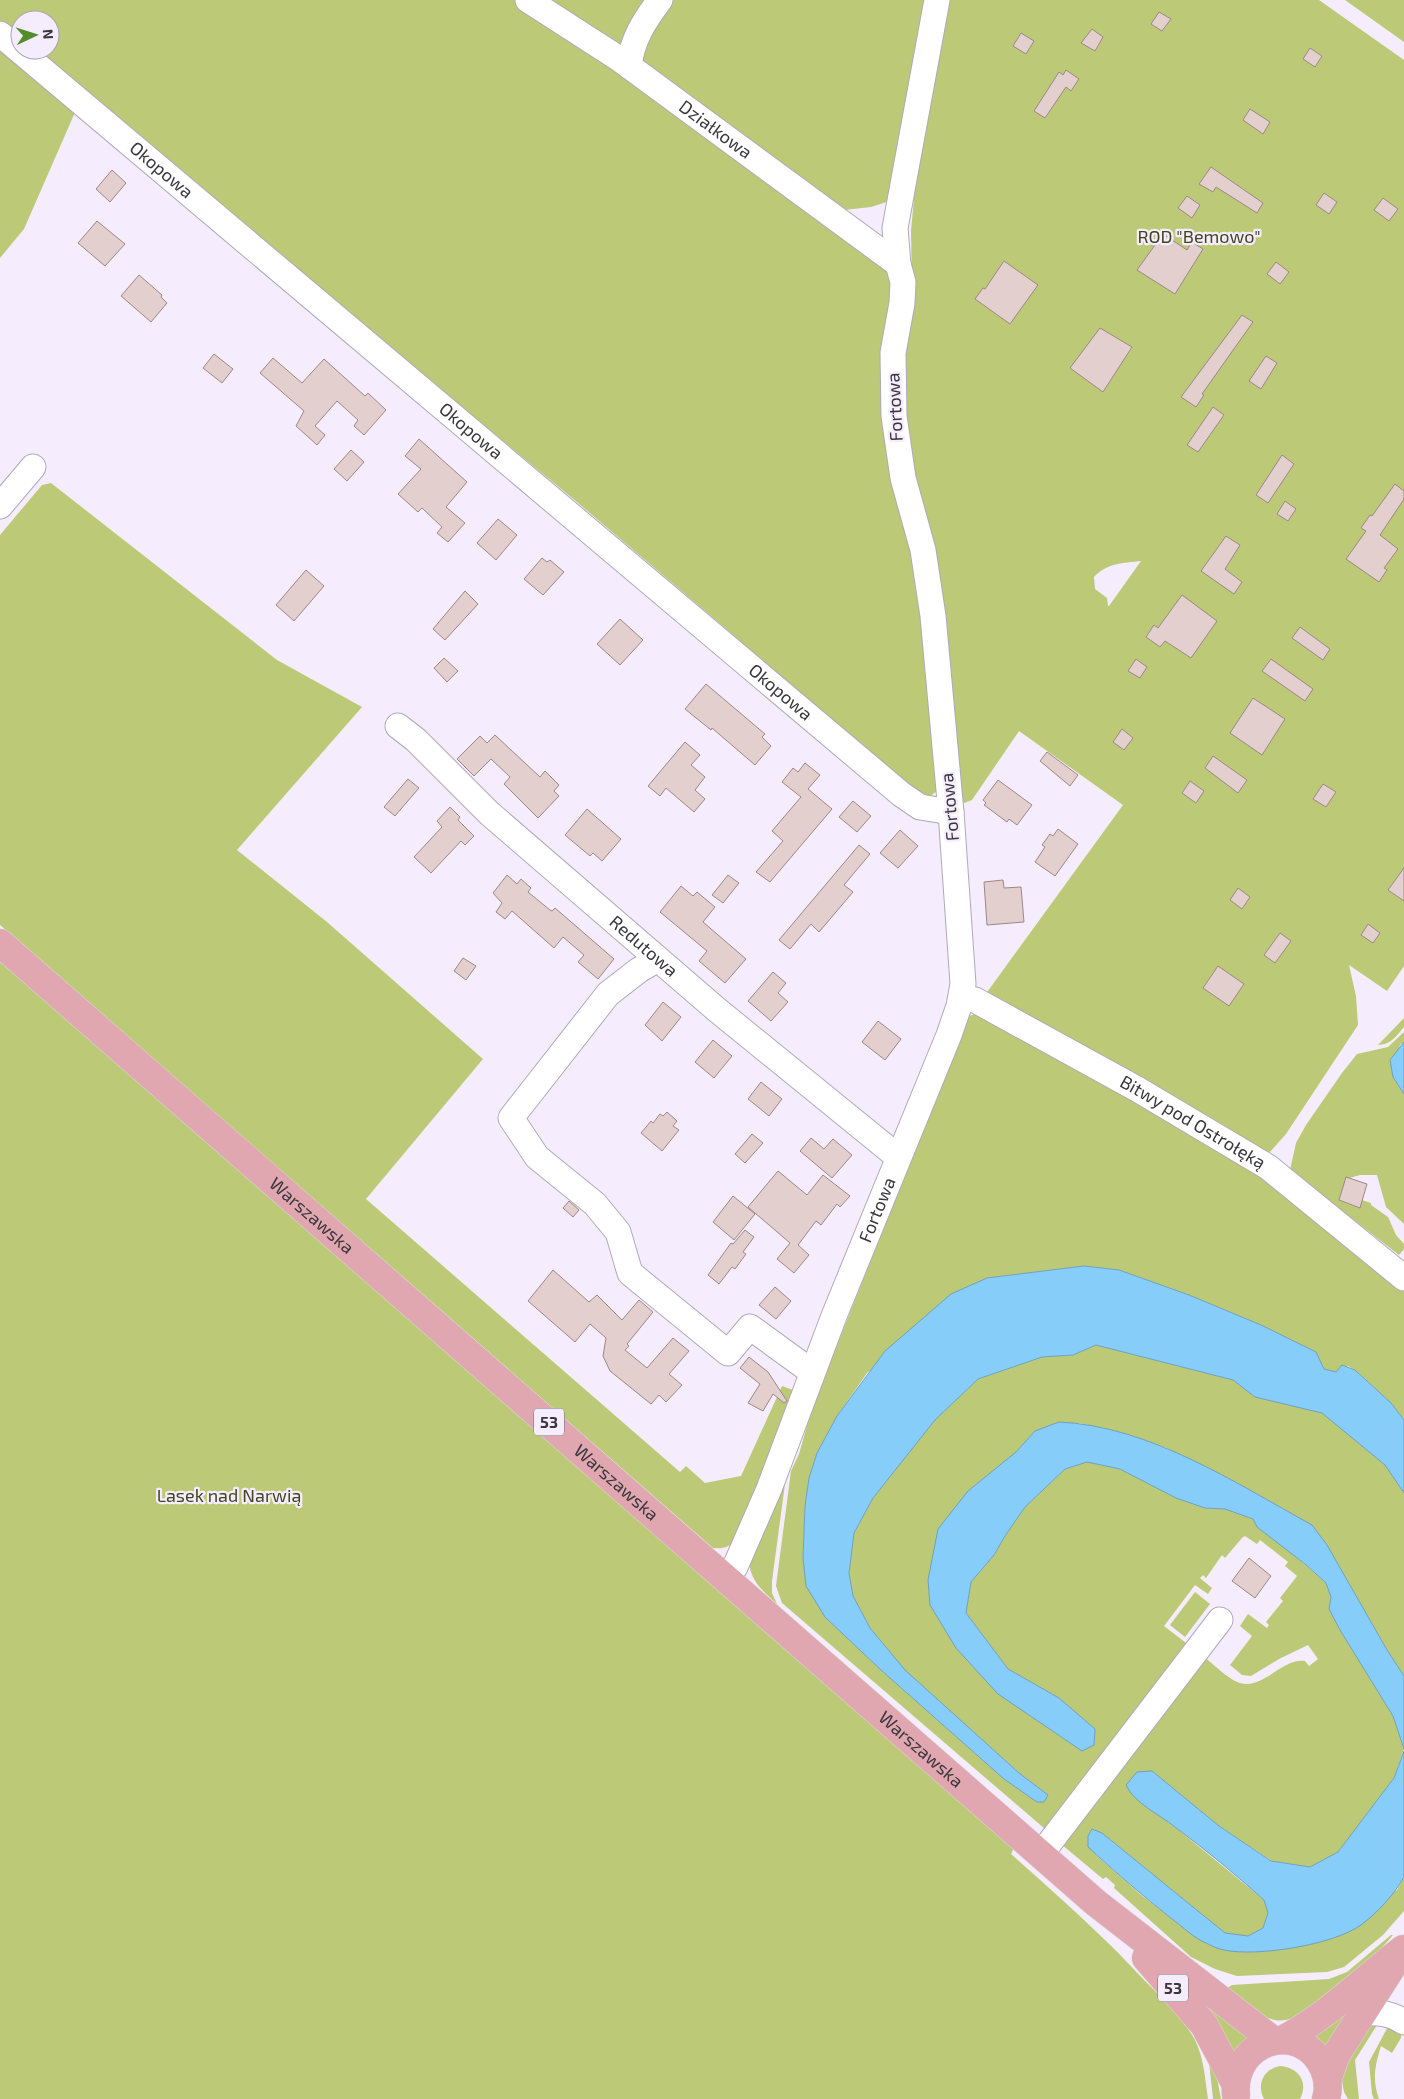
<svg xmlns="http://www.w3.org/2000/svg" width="1404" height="2099" font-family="'Exo 2',sans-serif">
	<rect width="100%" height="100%" fill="#f5edfd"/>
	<g fill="#bcc977" fill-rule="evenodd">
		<path d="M0,0H515L884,264L891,280L925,612L937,791L929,797L919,796L833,724L731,633L571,497L83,94L24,229L0,258ZM20,20H50V50H20Z"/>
		<polygon points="541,0 928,0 893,200 871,207 844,210"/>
		<path d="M945,0H1319L1404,60V966L1387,991L1349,965L1356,996L1358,1025L1286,1134L1270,1152L1262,1150L985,995L1123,805L1019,731L972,800L964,803L957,797L898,416L912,289L911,231L922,111ZM1141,561L1109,606H1108L1107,598L1095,589L1094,577C1107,563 1123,563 1141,561Z"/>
		<polygon points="1345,0 1404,0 1404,42"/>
		<path d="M51,483L277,660L362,707L237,850L327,922L483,1059L366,1199L680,1472L686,1466L705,1483L741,1476L782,1386L793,1390L736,1540C729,1547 724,1549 713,1548L0,925V535L42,485Z"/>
		<path d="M0,961L1014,1848L1011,1854C1057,1895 1104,1936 1146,1982C1163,1999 1183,2018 1195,2040C1204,2058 1205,2079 1208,2099H0Z"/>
		<path d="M978,1013L1246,1159L1404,1290V1420L1391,1403L1355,1370L1348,1366L1336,1373L1323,1369L1316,1352L1261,1325L1189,1295L1119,1270L1084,1266L987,1278L867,1373L837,1416L817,1453L809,1478L805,1506L803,1558L825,1617L881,1670L1004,1779L1037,1802H1044L1048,1795L1019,1773L905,1671L870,1628L853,1596L849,1573L854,1533L873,1498L935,1420L978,1379L1042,1357L1073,1355L1096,1345L1233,1380L1255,1397L1322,1412L1385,1465L1404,1493V1676L1387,1650L1327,1546L1167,1448L1118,1432L1079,1423L1035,1431L1016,1452L928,1580L1037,1720L1073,1745L1059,1698L1008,1669L966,1613L971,1582L994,1555L1005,1536L1025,1507L1065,1469L1087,1462L1120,1469L1176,1498L1205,1508L1225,1509L1253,1519L1326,1583L1331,1597L1329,1609L1340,1630L1393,1716L1404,1749L1394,1778L1338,1852L1310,1867L1272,1861L1219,1826L1152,1771L1141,1803L1175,1827L1264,1900L1268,1912L1263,1928L1248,1936L1226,1934L1102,1833L1096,1855L1140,1894L1185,1929L1224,1950L1397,1890L1404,1877V1911L1383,1935L1344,1967L1327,1972L1237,1976L1215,1969L1191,1957L1114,1888L1115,1885L1106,1877L1103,1879L1061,1844L1202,1655C1211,1662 1229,1680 1240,1683C1264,1690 1281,1658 1305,1661L1309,1666L1318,1659L1308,1645L1279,1659L1251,1676L1242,1675L1230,1665L1252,1636L1240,1626L1248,1614L1267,1628L1269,1625L1266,1622L1283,1601L1280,1598L1297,1576L1285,1566L1288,1562L1260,1540L1257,1544L1245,1536L1242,1538L1225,1558L1222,1555L1206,1578L1203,1575L1200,1578L1212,1588L1208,1594L1195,1585L1164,1626L1190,1646L1045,1829L782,1603L776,1586L791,1471L799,1454L813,1405L969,1016Z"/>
		<path d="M1404,1018V1027C1397,1035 1391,1045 1378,1045Z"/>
		<polygon points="1404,1032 1404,1042 1400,1045 1393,1077 1404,1094 1404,1224 1386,1207 1377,1175 1360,1175 1346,1179 1339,1200 1359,1208 1362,1200 1371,1203 1371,1205 1388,1217 1396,1235 1404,1244 1404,1249 1399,1255 1290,1170 1296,1143 1306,1125 1342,1073 1357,1054 1388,1047"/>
		<path d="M787,1469L772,1581V1593L777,1604C763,1591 751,1582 749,1562Z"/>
		<polygon points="1195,1592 1210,1604 1185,1637 1170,1625"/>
		<path d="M1391,1935H1393C1372,1960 1309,2027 1275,2020C1257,2017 1241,1999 1227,1988L1232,1985L1329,1979L1347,1972Z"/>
		<polygon points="1361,1997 1325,2050 1311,2039"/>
		<polygon points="1211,2007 1253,2038 1234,2061 1208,2011"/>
		<path d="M1391,2021L1401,2033V2038L1392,2053L1381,2046C1375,2065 1372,2080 1379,2099H1374L1372,2094L1369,2062Z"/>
		<polygon points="1373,2022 1377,2025 1355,2060 1359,2099 1348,2099 1344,2092 1341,2075 1356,2040"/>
		<polygon points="1209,2062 1217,2078 1221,2099 1213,2099"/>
		<path d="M1280,2066C1298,2067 1309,2082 1300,2099H1264C1256,2084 1264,2069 1280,2066Z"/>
	</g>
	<g fill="#86cef9" stroke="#6fa0c0">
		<polygon points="1404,1042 1404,1094 1393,1077 1390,1060"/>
		<polygon points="1084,1266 1119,1270 1189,1295 1261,1325 1316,1352 1324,1369 1336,1372 1342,1365 1355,1370 1391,1403 1404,1420 1404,1493 1385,1465 1322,1413 1255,1397 1233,1380 1096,1345 1073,1355 1042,1357 978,1379 935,1420 873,1498 854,1533 849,1573 853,1596 870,1628 905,1670 1019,1773 1048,1795 1044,1802 1037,1802 1004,1779 881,1670 825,1617 806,1586 803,1558 805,1506 809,1478 817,1453 837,1416 885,1351 951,1294 987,1278"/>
		<path d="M1059,1422C1149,1426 1234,1482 1312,1525L1327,1545L1387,1650L1404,1676V1749L1393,1716L1340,1630L1329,1609L1331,1597L1326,1583L1305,1564L1257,1527L1253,1519L1225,1509L1205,1508L1176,1498L1120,1469L1087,1462L1065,1469L1025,1507L1005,1536L994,1555L971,1582L966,1613L1008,1669L1059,1698L1095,1729L1094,1745L1082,1751L998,1694L956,1648L930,1605L928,1580L938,1529L968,1491L1016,1452L1035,1431Z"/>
		<path d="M1404,1751V1877C1394,1895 1377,1913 1361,1925C1333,1945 1257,1957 1224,1950C1218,1949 1212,1946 1206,1943C1194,1938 1183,1927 1172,1919C1143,1896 1115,1872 1088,1847V1836L1092,1829L1102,1833L1225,1933L1248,1936L1263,1928L1268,1913L1264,1900C1236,1875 1206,1850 1175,1827C1159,1814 1135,1804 1126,1785L1137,1772L1152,1771L1219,1826L1271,1861L1310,1867L1338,1852L1394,1778Z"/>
	</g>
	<g fill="#e3cfcd" stroke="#9b8886">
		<polygon points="1159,12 1171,19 1162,31 1151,24"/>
		<polygon points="1092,29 1103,37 1095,51 1081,43"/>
		<polygon points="1021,33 1034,41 1026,54 1013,46"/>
		<polygon points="1310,48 1322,56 1315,67 1303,59"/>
		<polygon points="1066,70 1079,79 1071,91 1066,87 1045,118 1034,111 1059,72 1063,75"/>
		<polygon points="1250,109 1270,122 1263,134 1243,120"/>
		<polygon points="1211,167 1263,203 1257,213 1216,187 1213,192 1199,184"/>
		<polygon points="112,170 126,183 110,202 96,189"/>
		<polygon points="1324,193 1337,202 1329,214 1316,205"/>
		<polygon points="1187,196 1200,205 1192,218 1178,208"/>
		<polygon points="1383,198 1398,209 1389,221 1374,210"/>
		<polygon points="97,221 125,244 105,266 78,243"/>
		<polygon points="1163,234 1187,250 1192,242 1203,249 1175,294 1137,270"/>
		<polygon points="1004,261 1038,285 1010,324 975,299 983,288 985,289"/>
		<polygon points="1276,262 1289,272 1280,284 1267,274"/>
		<polygon points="139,275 162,295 161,297 167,303 151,322 121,296"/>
		<polygon points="1242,315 1253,322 1202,394 1204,395 1196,407 1181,397"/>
		<polygon points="1100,328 1132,347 1103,392 1070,368"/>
		<polygon points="214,354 233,369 222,383 203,368"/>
		<polygon points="1266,356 1277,363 1261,389 1249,381"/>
		<polygon points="273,358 302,383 324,359 365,396 368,393 386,410 364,435 354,426 358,420 337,401 315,426 325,435 317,445 296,426 304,411 260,373"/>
		<polygon points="1213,407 1224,415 1198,452 1187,445"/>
		<polygon points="419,439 467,482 446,507 465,523 448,542 437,533 442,527 422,508 418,512 398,494 421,469 405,456"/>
		<polygon points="351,450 364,462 347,481 334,469"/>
		<polygon points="1282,455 1294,464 1268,503 1256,495"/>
		<polygon points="1395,484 1404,491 1404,499 1380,535 1398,549 1384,568 1387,570 1379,582 1346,559 1366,531 1361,528 1370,515 1372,516"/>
		<polygon points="1285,501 1296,509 1288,521 1277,514"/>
		<polygon points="498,519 517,535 496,560 477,543"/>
		<polygon points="1226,536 1240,545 1225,569 1242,582 1234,594 1201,571"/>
		<polygon points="542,558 547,562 550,560 564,572 543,595 524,579"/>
		<polygon points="306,570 324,586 294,621 276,605"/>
		<polygon points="465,591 478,604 445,640 433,629"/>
		<polygon points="1182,595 1217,621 1191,658 1165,641 1160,647 1146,637 1154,625 1158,628"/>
		<polygon points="620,619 643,640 620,665 597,644"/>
		<polygon points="1300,627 1330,649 1323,660 1292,638"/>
		<polygon points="444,658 458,671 447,682 434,668"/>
		<polygon points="1136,659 1147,667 1140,678 1128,671"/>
		<polygon points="1271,659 1313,689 1305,701 1262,671"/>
		<polygon points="706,684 765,734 762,737 771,746 755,765 712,728 711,730 685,709"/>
		<polygon points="1253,698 1285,719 1262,755 1230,733"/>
		<polygon points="1122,729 1133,738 1124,750 1113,742"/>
		<polygon points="495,735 540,777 545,771 559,785 554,791 559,796 538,818 504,784 510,777 491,759 474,776 457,759 480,736 487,743"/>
		<polygon points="685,742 700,755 691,765 705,777 695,790 705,799 694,812 666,788 660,796 648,786"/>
		<polygon points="1047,752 1078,775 1070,786 1040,761"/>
		<polygon points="1213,756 1247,780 1238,793 1205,768"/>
		<polygon points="805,763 820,775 808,789 832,809 770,882 756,872 783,841 772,831 801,797 782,782 793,768 798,772"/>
		<polygon points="408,779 419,788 395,816 384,807"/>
		<polygon points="998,780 1032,805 1017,825 1009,819 1007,822 984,805 986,803 983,800"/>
		<polygon points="1190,781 1204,791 1196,803 1182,793"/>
		<polygon points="1323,784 1336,792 1326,807 1313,799"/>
		<polygon points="853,801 871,816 857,832 839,817"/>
		<polygon points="450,807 460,817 458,820 474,836 465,845 461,841 431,873 414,857 442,827 437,821"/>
		<polygon points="587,809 621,839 602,861 593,853 590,856 565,835"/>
		<polygon points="1058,829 1078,844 1055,876 1035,862 1045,847 1042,845 1050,834 1053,836"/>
		<polygon points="900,830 918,846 898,868 880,853"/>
		<polygon points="859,845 870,854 844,885 853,892 819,932 811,924 790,949 779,940"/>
		<polygon points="1404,868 1404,901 1388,890"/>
		<polygon points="507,875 517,884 521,879 531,888 528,892 550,910 552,911 555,908 614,959 598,979 578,962 584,955 563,937 554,948 512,911 505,919 496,912 502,903 493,893"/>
		<polygon points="728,875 739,883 723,903 712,895"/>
		<polygon points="1003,880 1004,888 1021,887 1024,922 987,925 984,882"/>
		<polygon points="681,886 693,896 697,892 715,907 703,922 746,959 725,983 699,961 707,951 660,912"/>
		<polygon points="1238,888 1250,897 1242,909 1230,900"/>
		<polygon points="1368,924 1380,933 1373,943 1361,935"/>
		<polygon points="1280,933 1291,941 1275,963 1264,955"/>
		<polygon points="463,958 476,966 466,980 454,971"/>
		<polygon points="1218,966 1244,984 1229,1006 1203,988"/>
		<polygon points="773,972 786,983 778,993 788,1002 771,1021 748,1001"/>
		<polygon points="663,1002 681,1017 662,1041 645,1025"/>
		<polygon points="878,1021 901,1039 885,1060 862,1042"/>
		<polygon points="713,1040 732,1056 714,1078 695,1062"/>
		<polygon points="761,1082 782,1099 769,1116 748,1099"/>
		<polygon points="667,1112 677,1121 673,1126 679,1130 662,1151 641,1133 651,1121 653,1123 660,1114 663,1116"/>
		<polygon points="752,1134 763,1143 745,1163 735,1154"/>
		<polygon points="811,1138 824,1149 833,1139 852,1155 832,1178 800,1151"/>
		<polygon points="778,1171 807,1195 823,1175 850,1196 840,1207 837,1204 821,1225 816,1221 798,1245 809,1255 794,1273 777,1259 790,1243 748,1207"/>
		<polygon points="1346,1177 1367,1184 1360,1208 1339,1200"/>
		<polygon points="733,1196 755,1214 734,1240 713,1222"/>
		<polygon points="569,1201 579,1210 573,1217 563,1208"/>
		<polygon points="745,1230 754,1237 743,1252 746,1254 735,1269 732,1267 719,1284 708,1275 731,1243 733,1244"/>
		<polygon points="553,1270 589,1302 597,1295 622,1320 639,1300 653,1312 627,1344 629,1346 625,1350 647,1368 673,1338 689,1351 669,1374 682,1385 666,1402 659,1395 651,1404 610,1371 603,1356 606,1338 590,1324 575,1342 528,1301"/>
		<polygon points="775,1287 791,1301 776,1319 759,1305"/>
		<polygon points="749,1357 768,1372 787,1401 784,1403 773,1394 763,1411 748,1403 760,1384 740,1368"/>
		<polygon points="1249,1558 1271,1576 1255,1598 1232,1581"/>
	</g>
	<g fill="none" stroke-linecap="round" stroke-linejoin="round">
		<g stroke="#b1a9b9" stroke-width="27">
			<g id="minor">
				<path id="s1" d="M528,0L618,58L898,264"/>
				<path id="s2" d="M0,34L901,794L920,807L951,812"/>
				<path d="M629,66C632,40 644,21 660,0"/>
				<polyline points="0,506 33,467"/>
				<path id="s3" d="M398,726L416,740L489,813L716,1009L898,1157"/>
				<polyline points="658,959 639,970 608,994 511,1118 537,1157 595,1204 618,1232 630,1273 728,1353 750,1327 812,1372"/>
				<path id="s4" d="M961,997L975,1000L1137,1089L1268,1167L1404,1278"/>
				<path id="s5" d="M727,1578L735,1567L769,1489L834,1316L949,1035L959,1006L963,984L951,812L933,616L923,550L903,478L894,416L893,353L902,303L903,282L898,264L895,228L937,0"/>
				<polyline points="1041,1854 1220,1620"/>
				<path d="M1363,2013C1379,2012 1390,2013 1404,2022"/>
			</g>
		</g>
		<g stroke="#d7d7d8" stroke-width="29">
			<g id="major">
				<path id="s6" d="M0,943L1096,1903L1274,2041"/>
				<polyline points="1146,1958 1204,2025 1235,2083"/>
				<path d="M1282,2040C1326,2017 1363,1980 1403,1949"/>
				<polyline points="1328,2078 1336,2055 1392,1967"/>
				<path d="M1236,2095C1231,2040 1301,2018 1324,2069C1328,2079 1329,2089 1326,2099"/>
			</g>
		</g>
		<use href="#minor" stroke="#fff" stroke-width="25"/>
		<use href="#major" stroke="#e1a7b0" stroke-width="28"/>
	</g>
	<g text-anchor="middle" stroke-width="4.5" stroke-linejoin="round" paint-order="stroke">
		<g fill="#f5edfd" stroke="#716d76" stroke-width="1">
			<rect x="534" y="1408.5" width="30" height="27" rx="4"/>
			<rect x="1158" y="1974.5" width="30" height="27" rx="4"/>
		</g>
		<g font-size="16" font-weight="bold" fill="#39363c">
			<text x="549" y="1428">53</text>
			<text x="1173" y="1994">53</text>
		</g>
		<g font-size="18" fill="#39363c" stroke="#f5edfd">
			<text dy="6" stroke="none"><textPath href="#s1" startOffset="228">Działkowa</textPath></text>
			<text dy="6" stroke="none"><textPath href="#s2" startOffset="211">Okopowa</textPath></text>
			<text transform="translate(895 407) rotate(-93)" y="6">Fortowa</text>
			<text dy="6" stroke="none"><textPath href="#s2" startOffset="616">Okopowa</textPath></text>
			<text dy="6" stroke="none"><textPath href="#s2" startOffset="1021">Okopowa</textPath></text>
			<text transform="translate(950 807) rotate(-95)" y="6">Fortowa</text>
			<text dy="6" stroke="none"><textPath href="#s3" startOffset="330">Redutowa</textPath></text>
			<text dy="6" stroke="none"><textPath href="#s4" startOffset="264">Bitwy pod Ostrołęką</textPath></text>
			<text dy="6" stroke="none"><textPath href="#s5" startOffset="398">Fortowa</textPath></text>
			<text dy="6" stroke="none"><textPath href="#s6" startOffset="414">Warszawska</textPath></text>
			<text dy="6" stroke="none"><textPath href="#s6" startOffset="819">Warszawska</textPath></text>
			<text dy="6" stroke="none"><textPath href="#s6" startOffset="1224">Warszawska</textPath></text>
		</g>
		<g font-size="18" fill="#3f451e" stroke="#f5edfd">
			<text x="1199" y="243">ROD "Bemowo"</text>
			<text x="229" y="1502">Lasek nad Narwią</text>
		</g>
	</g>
	<g transform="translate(35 35) rotate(86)"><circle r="24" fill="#f5edfd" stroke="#aaa4b0"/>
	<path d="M0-4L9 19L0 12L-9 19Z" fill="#518d2c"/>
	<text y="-8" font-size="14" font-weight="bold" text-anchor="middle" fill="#39363c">N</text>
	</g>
</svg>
